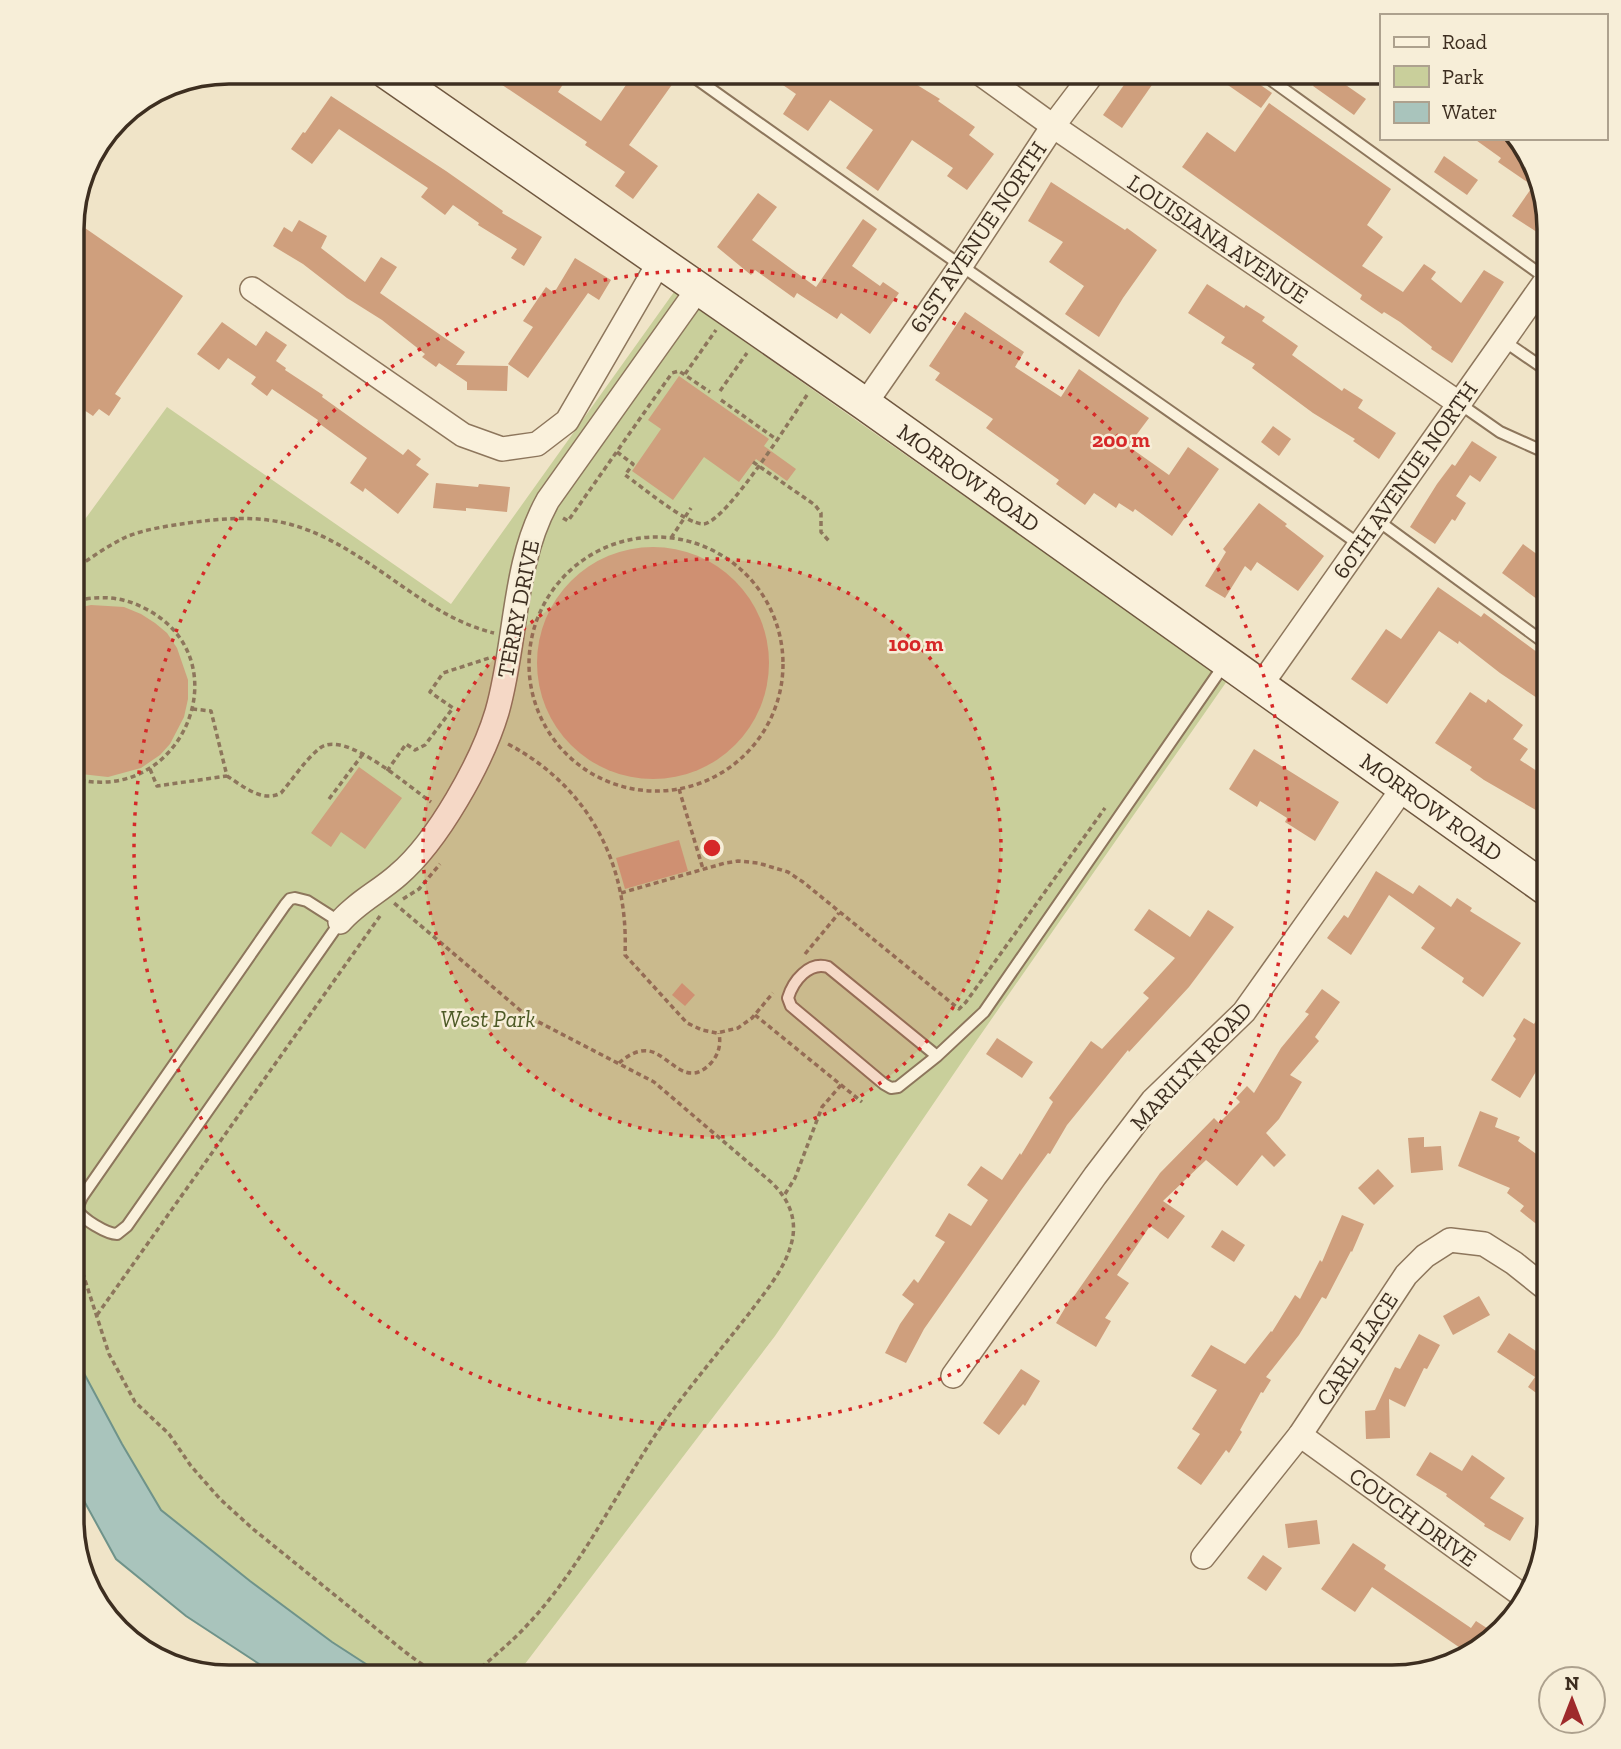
<svg xmlns="http://www.w3.org/2000/svg" width="1621" height="1749" font-family="'Zilla Slab',serif">
	<rect width="100%" height="100%" fill="#f0e4c8"/>
	<polygon fill="#c9cf9b" points="674,292 1227,681 970,1050 775,1336 515,1677 356,1677 138,1505 72,1385 72,537 167,407 451,604"/>
	<polygon fill="#a9c4bc" stroke="#6f938a" stroke-width="2" points="72,1351 122,1444 161,1510 250,1581 332,1642 386,1677 279,1677 186,1616 116,1559 72,1479"/>
	<g fill="#cf9f7d">
		<polygon points="483,72 571,72 558,92 601,121 635,72 665,72 676,79 629,145 658,166 633,199 615,186 625,172 585,145 587,142"/>
		<polygon points="764,72 896,72 940,99 938,101 975,127 969,135 994,154 967,190 947,176 953,168 912,140 878,191 846,168 873,130 830,100 808,131 783,114 796,94"/>
		<polygon points="1133,72 1161,72 1122,128 1103,115"/>
		<polygon points="1209,72 1242,72 1272,93 1261,108"/>
		<polygon points="1322,72 1327,72 1366,99 1354,115 1313,86"/>
		<polygon points="331,96 446,171 503,211 502,213 542,237 524,266 511,258 517,249 478,225 479,223 453,205 445,215 421,197 428,188 339,129 312,164 291,149 303,132 305,133"/>
		<polygon points="1269,103 1391,189 1367,225 1383,237 1362,266 1403,292 1424,264 1436,272 1431,279 1461,303 1484,270 1504,282 1452,363 1431,349 1432,347 1400,322 1384,312 1382,314 1360,299 1362,295 1182,167 1207,132 1235,152"/>
		<polygon points="1473,138 1518,138 1547,223 1540,234 1512,216 1533,186 1498,162 1501,158"/>
		<polygon points="1444,156 1478,180 1467,195 1434,172"/>
		<polygon points="1051,182 1125,230 1127,228 1157,250 1123,298 1099,337 1065,314 1084,286 1049,262 1063,242 1028,221"/>
		<polygon points="758,193 777,207 752,240 816,287 863,219 877,229 852,266 880,286 883,282 899,293 870,334 841,313 837,319 797,293 794,298 755,270 751,275 717,247"/>
		<polygon points="72,219 183,296 115,394 121,398 109,416 99,409 93,416 72,402"/>
		<polygon points="299,220 327,236 321,248 365,282 381,257 397,267 380,293 465,352 456,365 508,366 507,391 467,390 467,382 439,363 436,367 422,357 425,354 382,320 347,298 303,264 273,246 284,227 292,232"/>
		<polygon points="575,258 611,280 599,300 588,293 528,378 508,364 533,327 523,321 546,287 554,293"/>
		<polygon points="1207,284 1244,308 1246,305 1265,317 1262,321 1298,346 1292,355 1342,391 1344,388 1363,400 1358,408 1396,433 1379,459 1353,441 1355,439 1313,413 1252,368 1255,364 1221,343 1225,337 1188,313"/>
		<polygon points="965,312 1024,352 1015,367 1061,397 1079,369 1149,418 1128,446 1169,475 1188,447 1219,469 1172,536 1135,509 1133,512 1119,503 1116,508 1094,493 1085,505 1056,484 1059,480 986,428 993,419 935,380 940,373 929,366"/>
		<polygon points="222,322 256,346 266,331 287,345 276,361 286,368 285,370 323,395 322,397 403,455 408,449 421,459 416,465 429,474 398,514 365,488 363,492 350,483 367,458 317,422 318,420 272,389 267,396 251,384 256,377 228,358 219,370 197,354"/>
		<polygon points="679,376 769,439 764,446 796,469 787,481 756,459 739,482 704,457 673,500 632,471 661,429 648,420"/>
		<polygon points="1273,426 1291,439 1279,456 1261,442"/>
		<polygon points="1472,441 1497,457 1480,482 1470,475 1456,496 1466,503 1455,521 1452,519 1435,544 1410,527 1437,484 1452,464 1455,466"/>
		<polygon points="436,483 478,487 479,484 510,487 507,512 466,508 466,511 433,508"/>
		<polygon points="1259,503 1287,524 1285,526 1324,556 1298,591 1257,562 1251,571 1245,566 1225,598 1205,586 1226,552 1223,549"/>
		<polygon points="1523,544 1549,563 1549,608 1502,573"/>
		<circle cx="653" cy="663" r="116"/>
		<polygon points="1438,587 1481,617 1484,613 1549,661 1549,706 1500,673 1459,641 1458,644 1439,631 1387,704 1351,679 1386,629 1401,639"/>
		<polygon points="91,605 124,607 141,614 155,623 167,633 177,648 188,680 188,699 184,717 170,744 160,755 141,768 108,777 72,773 72,609"/>
		<polygon points="1470,692 1486,703 1488,699 1523,725 1513,739 1528,749 1520,760 1549,779 1549,800 1541,813 1484,780 1470,770 1472,767 1435,743"/>
		<polygon points="1254,749 1339,802 1315,841 1285,822 1287,818 1260,801 1257,807 1229,789"/>
		<polygon points="359,767 402,798 365,849 341,832 331,847 311,833"/>
		<polygon points="679,840 688,871 625,889 616,858"/>
		<polygon points="1376,871 1413,894 1419,885 1451,907 1457,898 1472,908 1470,911 1521,943 1483,997 1462,982 1464,978 1421,948 1435,928 1389,895 1351,955 1327,938 1344,915 1348,918"/>
		<polygon points="1149,909 1190,937 1208,910 1234,927 1189,987 1129,1052 1128,1050 1067,1125 1050,1154 1048,1153 1022,1189 924,1329 906,1363 885,1353 900,1324 914,1304 902,1295 914,1279 918,1283 945,1242 935,1236 949,1213 971,1226 988,1200 967,1185 981,1166 1002,1180 1020,1153 1021,1155 1053,1102 1049,1098 1091,1041 1102,1049 1149,998 1143,993 1175,958 1134,930"/>
		<polygon points="682,983 695,995 685,1006 672,995"/>
		<polygon points="1322,989 1340,1002 1315,1037 1319,1041 1290,1075 1302,1082 1279,1119 1266,1133 1286,1155 1274,1167 1262,1155 1237,1186 1206,1160 1163,1201 1185,1216 1168,1239 1150,1226 1117,1275 1129,1283 1105,1318 1111,1321 1096,1347 1056,1323 1071,1298 1072,1299 1160,1173 1214,1118 1219,1123 1240,1102 1236,1098 1247,1086 1254,1093 1281,1048 1309,1014 1305,1012"/>
		<polygon points="1549,1000 1549,1050 1520,1098 1491,1080 1516,1039 1513,1036 1524,1018 1534,1024"/>
		<polygon points="997,1038 1033,1062 1022,1078 986,1054"/>
		<polygon points="1480,1111 1498,1118 1495,1127 1520,1137 1518,1141 1549,1163 1549,1234 1520,1211 1524,1206 1507,1193 1510,1188 1458,1166"/>
		<polygon points="1424,1137 1424,1147 1441,1146 1443,1170 1411,1173 1408,1138"/>
		<polygon points="1378,1169 1394,1186 1374,1205 1358,1188"/>
		<polygon points="1342,1215 1364,1224 1352,1252 1351,1251 1326,1299 1322,1297 1299,1335 1266,1377 1271,1380 1263,1393 1261,1392 1240,1430 1242,1432 1229,1453 1226,1450 1201,1485 1177,1468 1200,1434 1192,1429 1217,1390 1191,1376 1211,1345 1245,1364 1271,1331 1272,1332 1295,1295 1300,1299 1320,1260 1322,1262"/>
		<polygon points="1222,1230 1245,1245 1234,1262 1211,1247"/>
		<polygon points="1479,1296 1490,1315 1453,1335 1443,1316"/>
		<polygon points="1509,1333 1548,1359 1549,1357 1549,1402 1528,1387 1535,1377 1497,1352"/>
		<polygon points="1419,1334 1440,1345 1427,1369 1424,1368 1405,1407 1389,1399 1390,1438 1366,1439 1365,1411 1375,1410 1395,1367 1400,1369"/>
		<polygon points="1021,1369 1040,1381 1025,1406 1023,1404 999,1435 983,1423"/>
		<polygon points="1430,1452 1462,1471 1472,1455 1505,1478 1490,1498 1524,1518 1510,1541 1484,1526 1485,1524 1446,1496 1447,1494 1416,1475"/>
		<polygon points="1317,1520 1320,1544 1288,1548 1285,1524"/>
		<polygon points="1353,1543 1386,1565 1384,1569 1471,1628 1476,1621 1496,1634 1488,1644 1466,1652 1372,1587 1355,1612 1321,1589"/>
		<polygon points="1263,1555 1282,1568 1266,1591 1247,1578"/>
	</g>
	<g fill="none" stroke-linecap="round" stroke-linejoin="round">
		<g stroke="#8d765c" stroke-width="14">
			<g id="lane">
				<path d="M687,72C910,232 1136,386 1360,545"/>
				<polyline points="1260,72 1547,279"/>
				<polyline points="1504,341 1549,372"/>
				<polyline points="1460,404 1500,432 1549,454"/>
				<polyline points="1377,520 1549,646"/>
				<path d="M295,898L307,901L340,922L127,1226L117,1234C108,1234 80,1219 78,1209C78,1205 80,1201 82,1197L285,905L290,899Z"/>
				<path d="M937,1056L828,967C809,961 793,981 788,998L791,1006L884,1084L891,1088L898,1087L937,1056L984,1012L1226,662"/>
			</g>
		</g>
		<g stroke="#8d765c" stroke-width="26">
			<g id="street">
				<polyline points="978,72 1053,126 1460,404"/>
				<polyline points="252,289 463,435 502,449 537,444 567,421 660,261"/>
				<polyline points="865,404 960,267 1053,126 1094,72"/>
				<polyline points="1261,685 1549,276"/>
				<path d="M340,922C357,902 379,892 398,875C438,841 482,762 497,712C517,643 512,564 548,500L698,289"/>
				<polyline points="953,1376 1095,1176 1153,1100 1244,1012 1403,788"/>
				<polyline points="1300,1435 1526,1598"/>
				<polyline points="1203,1557 1300,1435 1406,1275 1425,1256 1450,1240 1484,1244 1514,1263 1549,1291"/>
			</g>
		</g>
		<g stroke="#6f573f" stroke-width="35">
			<g id="secondary">
				<path id="s1" d="M386,72L865,404L1549,891"/>
			</g>
		</g>
		<g stroke="#8d765c" stroke-width="3.5" stroke-dasharray="5 3.5" stroke-linecap="butt">
			<polyline points="685,374 716,330"/>
			<polyline points="720,391 747,353"/>
			<polyline points="721,400 776,439"/>
			<path d="M617,452L633,464L625,475C641,486 686,524 703,524C725,524 792,417 807,395"/>
			<polyline points="753,462 815,505 821,513 821,532 829,541"/>
			<polyline points="563,518 568,521 672,373 679,371 710,392"/>
			<circle cx="656" cy="664" r="127"/>
			<polyline points="671,538 691,508"/>
			<path d="M72,571C89,559 107,546 126,537C145,529 168,526 188,523C254,514 293,516 351,552C398,580 440,620 494,633"/>
			<path d="M508,744C589,787 629,864 625,955L687,1023L702,1030L717,1033L738,1028L752,1018L773,993"/>
			<polyline points="150,769 157,786 227,776 211,711 193,709"/>
			<polyline points="387,771 406,744 415,750 425,745 453,708 430,692 443,673 489,658"/>
			<path d="M227,776C243,786 262,803 281,793C293,779 305,760 320,748C345,729 409,787 431,802"/>
			<path d="M72,778C182,809 245,658 144,608C121,596 97,595 72,602"/>
			<polyline points="679,789 703,869"/>
			<polyline points="329,799 363,754"/>
			<polyline points="621,893 725,863 738,861 758,863 788,872 803,882 959,1009 966,1002 1105,808"/>
			<polyline points="403,899 419,889 440,864"/>
			<polyline points="805,954 839,913"/>
			<polyline points="755,1015 862,1102"/>
			<path d="M619,1063C627,1056 638,1049 649,1051C670,1055 686,1090 711,1063C719,1054 721,1044 719,1033"/>
			<polyline points="785,1194 795,1178 822,1107 841,1085"/>
			<path d="M72,1240L109,1354L135,1402L169,1434L191,1466L220,1499L253,1529L404,1651C424,1666 449,1687 475,1671C484,1666 492,1658 500,1651C578,1585 615,1487 675,1407C700,1374 726,1343 751,1311C765,1292 783,1271 790,1248C799,1222 790,1200 771,1182L654,1082L527,1016L394,903"/>
			<polyline points="97,1315 380,916"/>
		</g>
		<use href="#lane" stroke="#faf1dc" stroke-width="10"/>
		<use href="#street" stroke="#faf1dc" stroke-width="23"/>
		<use href="#secondary" stroke="#faf1dc" stroke-width="32"/>
	</g>
	<circle cx="712" cy="848" r="289" fill="#d62828" fill-opacity=".12"/>
	<g fill="none" stroke="#d62828" stroke-width="3.5" stroke-dasharray="3.5 7">
		<circle cx="712" cy="848" r="289"/>
		<circle cx="712" cy="848" r="578"/>
	</g>
	<g text-anchor="middle" stroke-width="5" stroke-linejoin="round" paint-order="stroke">
		<g font-size="23" fill="#3d2e20" stroke="#f7eed8">
			<text transform="translate(978 237) rotate(-56)" y="8">61ST AVENUE NORTH</text>
			<text transform="translate(1218 239) rotate(34)" y="8">LOUISIANA AVENUE</text>
			<text dy="8" stroke="none"><textPath href="#s1" startOffset="710">MORROW ROAD</textPath></text>
			<text transform="translate(1405 480) rotate(-55)" y="8">60TH AVENUE NORTH</text>
			<text transform="translate(518 609) rotate(-79)" y="8">TERRY DRIVE</text>
			<text dy="8" stroke="none"><textPath href="#s1" startOffset="1278">MORROW ROAD</textPath></text>
			<text transform="translate(1191 1066) rotate(-47)" y="8">MARILYN ROAD</text>
			<text transform="translate(1357 1349) rotate(-57)" y="8">CARL PLACE</text>
			<text transform="translate(1413 1517) rotate(36)" y="8">COUCH DRIVE</text>
		</g>
		<g font-size="23" font-style="italic" fill="#4d5a26" stroke="#f7eed8">
			<text x="488" y="1027">West Park</text>
		</g>
	</g>
	<path d="M0 0H1621V1749H0ZM229 84H1392A145 145 0 0 1 1537 229V1520A145 145 0 0 1 1392 1665H229A145 145 0 0 1 84 1520V229A145 145 0 0 1 229 84Z" fill="#f7eed8" fill-rule="evenodd"/>
	<path fill="none" stroke="#3d2e20" stroke-width="3.5" d="M229 84H1392A145 145 0 0 1 1537 229V1520A145 145 0 0 1 1392 1665H229A145 145 0 0 1 84 1520V229A145 145 0 0 1 229 84Z"/>
	<circle cx="712" cy="848" r="10" fill="#d62828" stroke="#f7eed8" stroke-width="3.5"/>
	<g font-size="21" text-anchor="middle" font-weight="bold" fill="#d62828" stroke="#f7eed8" stroke-width="5" stroke-linejoin="round" paint-order="stroke">
		<text x="1121" y="447">200 m</text>
		<text x="916" y="651">100 m</text>
	</g>
	<rect x="1380" y="14" width="228" height="126" fill="#f7eed8" stroke="#ada18e" stroke-width="2"/>
	<rect x="1394" y="37" width="35" height="10" fill="#faf1dc" stroke="#ada18e" stroke-width="2"/>
	<text x="1442" y="49" font-size="21" fill="#3d2e20">Road</text>
	<rect x="1394" y="66" width="35" height="21" fill="#c9cf9b" stroke="#ada18e" stroke-width="2"/>
	<text x="1442" y="84" font-size="21" fill="#3d2e20">Park</text>
	<rect x="1394" y="102" width="35" height="21" fill="#a9c4bc" stroke="#ada18e" stroke-width="2"/>
	<text x="1442" y="119" font-size="21" fill="#3d2e20">Water</text>
	<g transform="translate(1572 1700)"><circle r="33" fill="#f7eed8" stroke="#ada18e" stroke-width="2"/>
	<path d="M0-5L12 26L0 18L-12 26Z" fill="#9e2a2b"/>
	<text y="-10" font-size="19" font-weight="bold" text-anchor="middle" fill="#3d2e20">N</text>
	</g>
</svg>
